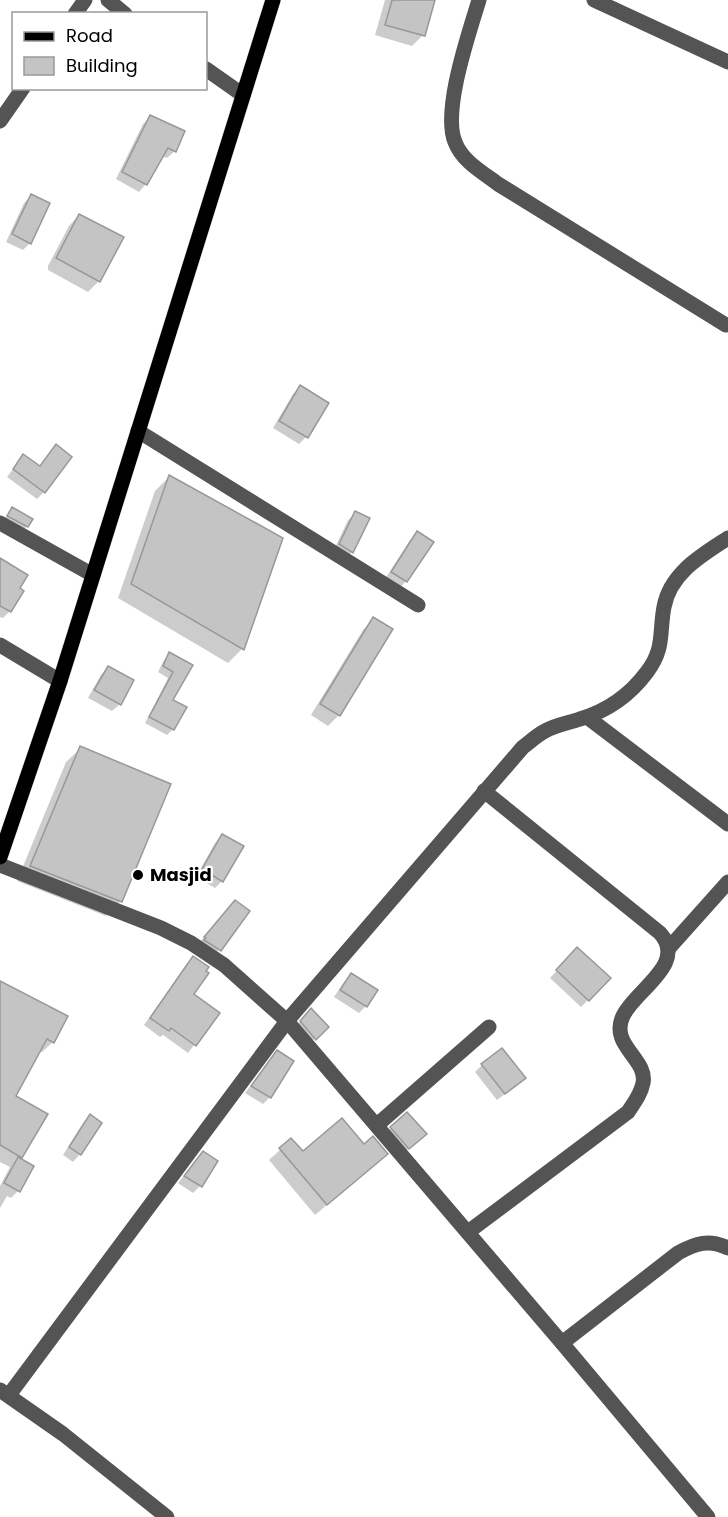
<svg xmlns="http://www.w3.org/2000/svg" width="728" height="1517" font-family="Poppins,sans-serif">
	<rect width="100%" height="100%" fill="#fff"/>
	<g fill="#0003">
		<polygon points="385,0 433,0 423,35 412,46 375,35"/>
		<polygon points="150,117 175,151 167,158 162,156 146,184 139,192 116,179 143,124"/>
		<polygon points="31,196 30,243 23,250 6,242 24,203"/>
		<polygon points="79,215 99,281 88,292 48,270 48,266 69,226"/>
		<polygon points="300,387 327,403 306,437 299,444 273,428 293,394"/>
		<polygon points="56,446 44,492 37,499 7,477 23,456 39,467"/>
		<polygon points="169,477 281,539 242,649 228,663 118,598 155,491"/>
		<polygon points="9,512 31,520 24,530 5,519"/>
		<polygon points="356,513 368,519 352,552 345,559 333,552 348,520"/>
		<polygon points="417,533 431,542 406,581 399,589 385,579 410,540"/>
		<polygon points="0,561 17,588 10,611 3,618 0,617"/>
		<polygon points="374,619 339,715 328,726 311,715 363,630"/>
		<polygon points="170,654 191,666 171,701 173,729 167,735 145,723 168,678 158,672 164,660"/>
		<polygon points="108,667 120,704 112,711 88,698 101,675"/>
		<polygon points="81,748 121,901 106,916 17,881 66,762"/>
		<polygon points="222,835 222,881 215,888 196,877 215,843"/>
		<polygon points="228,909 248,911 213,957 198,944"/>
		<polygon points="570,956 588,1000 581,1007 550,978"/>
		<polygon points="193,958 192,995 218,1013 188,1053 163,1035 160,1037 144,1025 186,965"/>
		<polygon points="351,975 366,1006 359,1013 334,997 344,982"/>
		<polygon points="0,983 53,1042 42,1052 39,1051 14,1096 21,1157 20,1159 18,1191 11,1198 7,1196 0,1208 0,1186 10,1167 0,1162"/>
		<polygon points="304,1017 326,1027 308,1045 294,1029"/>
		<polygon points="271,1059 270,1097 263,1104 245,1093"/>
		<polygon points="482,1065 517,1085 497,1100 475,1072"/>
		<polygon points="90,1116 100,1123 80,1154 73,1162 63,1155 83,1123"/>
		<polygon points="391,1128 418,1141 401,1155 384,1135"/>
		<polygon points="291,1140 303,1153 364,1146 375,1164 315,1215 269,1160"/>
		<polygon points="203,1153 216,1162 200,1186 193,1193 178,1183"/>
	</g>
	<g fill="#c4c4c4" stroke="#989898" stroke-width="1.5">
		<polygon points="392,0 435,0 425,36 385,25"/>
		<polygon points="150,115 185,131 176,152 168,148 147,185 122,172"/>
		<polygon points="31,194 50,203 31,244 12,234"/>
		<polygon points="79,214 124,237 100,282 56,258"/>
		<polygon points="300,385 329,403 308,438 279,421"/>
		<polygon points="56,444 72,457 45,493 13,469 23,454 40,466"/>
		<polygon points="169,475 283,538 244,650 131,584"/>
		<polygon points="12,507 33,519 28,527 7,516"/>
		<polygon points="355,511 370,518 353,553 339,544"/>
		<polygon points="417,531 434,542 407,582 391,572"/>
		<polygon points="0,558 28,575 20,588 24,591 11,612 0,606"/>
		<polygon points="373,617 393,629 340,716 320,704"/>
		<polygon points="169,652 193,665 173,700 187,707 174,730 149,717 173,672 163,666"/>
		<polygon points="108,666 134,680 121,705 94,690"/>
		<polygon points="80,746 171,784 122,902 30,866"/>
		<polygon points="222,834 244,846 223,882 202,869"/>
		<polygon points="235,900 250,911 221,951 204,940 206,938 204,937"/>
		<polygon points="577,947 611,978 589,1001 556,970"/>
		<polygon points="193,956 209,967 206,971 209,973 194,994 220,1013 196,1046 171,1028 169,1031 150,1018"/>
		<polygon points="351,973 378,990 367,1007 340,990"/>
		<polygon points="0,981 68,1016 54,1043 47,1039 16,1096 48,1114 22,1158 0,1145"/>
		<polygon points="311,1008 329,1027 316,1040 300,1021"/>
		<polygon points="502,1048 526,1078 505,1094 481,1064"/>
		<polygon points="277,1050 294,1061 271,1098 251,1086"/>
		<polygon points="407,1112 427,1134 409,1149 390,1127"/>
		<polygon points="90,1114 102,1123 81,1155 69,1147"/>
		<polygon points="342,1118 364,1144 373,1136 388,1154 327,1205 279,1148 291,1138 303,1151"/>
		<polygon points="203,1151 218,1161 202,1187 184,1176"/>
		<polygon points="18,1157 34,1166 20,1192 4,1183"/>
	</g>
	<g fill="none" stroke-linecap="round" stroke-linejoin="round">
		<g stroke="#dbdbdb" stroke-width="16">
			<polyline id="major" points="0,857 60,681 273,0"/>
		</g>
		<g stroke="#545454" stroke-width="15">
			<polyline points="108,0 125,14"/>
			<path d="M479,0C469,33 442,111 455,142C462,161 482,172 498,184L726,325"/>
			<polyline points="594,0 728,62"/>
			<polyline points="75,14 85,0"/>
			<polyline points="206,69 243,95"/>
			<polyline points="0,121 23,88"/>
			<polyline points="138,431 418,605"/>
			<polyline points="0,523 93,575"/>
			<polyline points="0,645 60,681"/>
			<polyline points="587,717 728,824"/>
			<polyline points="0,865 161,928 191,943 224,965 287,1021 562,1343 708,1517"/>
			<polyline points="669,948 728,882"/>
			<polyline points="377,1125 489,1027"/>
			<path d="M468,1232L628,1112C634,1103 641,1094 643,1083C648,1059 609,1045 623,1016C635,990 688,964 660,933L484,791"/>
			<path d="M562,1343L678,1253C696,1243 709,1239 728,1248"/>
			<polyline points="0,1390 63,1434 167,1517"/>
			<path d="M9,1395L287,1021L523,747C530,742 537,735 545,731C555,725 569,723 580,719C607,711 630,695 647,672C665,648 659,633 664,607C670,573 702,555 728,538"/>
		</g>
		<use href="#major" stroke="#000" stroke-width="15"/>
	</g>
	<circle fill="#000" stroke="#fff" stroke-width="2" cx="138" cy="875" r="6"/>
	<g text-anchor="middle" stroke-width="4.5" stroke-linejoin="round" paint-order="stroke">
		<g font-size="18" font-weight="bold" fill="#000" stroke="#fff" text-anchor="start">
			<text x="150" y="881">Masjid</text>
		</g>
	</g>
	<rect x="12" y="12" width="195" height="78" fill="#ffffff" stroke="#999999" stroke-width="1.5"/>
	<rect x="24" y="32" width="30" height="9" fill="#000000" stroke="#999999" stroke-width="1.5"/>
	<text x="66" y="42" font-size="18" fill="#000000">Road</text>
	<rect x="24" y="57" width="30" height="18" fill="#c4c4c4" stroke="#999999" stroke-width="1.5"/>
	<text x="66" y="72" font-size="18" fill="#000000">Building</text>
</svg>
